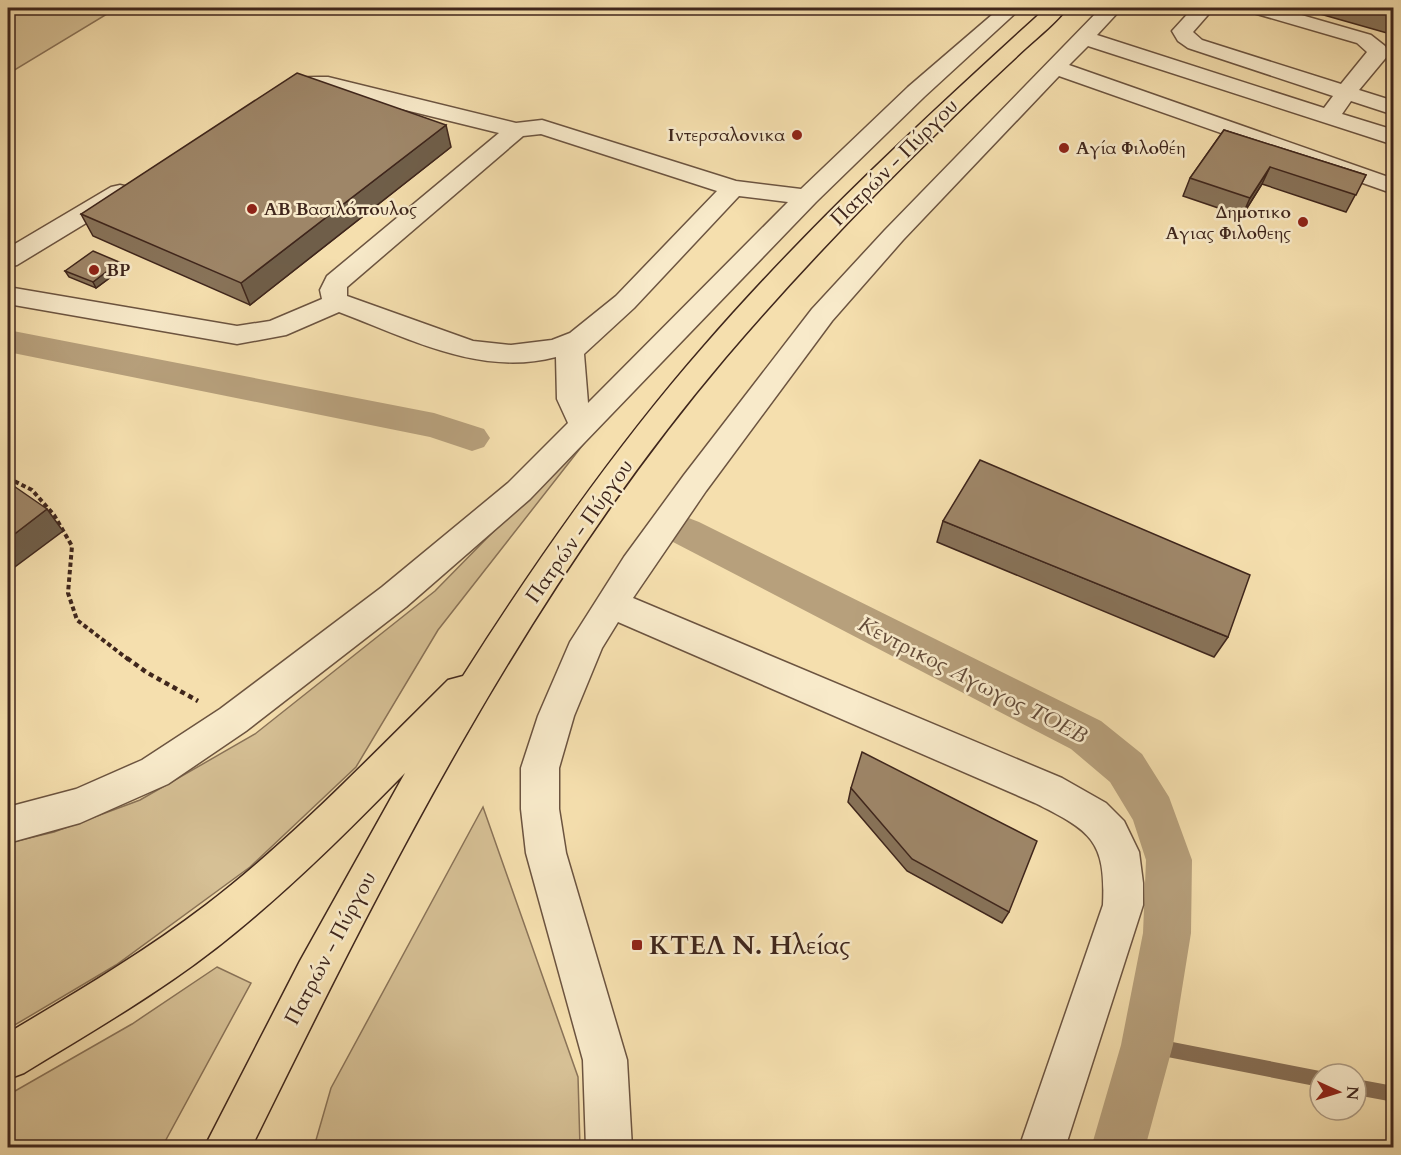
<svg xmlns="http://www.w3.org/2000/svg" width="1401" height="1155" font-family="Cardo,serif">
	<rect width="100%" height="100%" fill="#f5dfae"/>
	<filter id="stains"><feTurbulence type="fractalNoise" baseFrequency=".00333" numOctaves="4"/><feColorMatrix values="0 0 0 0 .2 0 0 0 0 .09 0 0 0 0 .02 0 0 0 .5 -.17"/></filter>
	<radialGradient id="worn" r=".72"><stop offset=".6" stop-color="#630" stop-opacity="0"/><stop offset="1" stop-color="#630" stop-opacity=".3"/></radialGradient>
	<g fill="#d6c095" stroke="#8a7358" stroke-width="1.5">
		<polygon points="8,8 117,8 8,74"/>
		<polygon points="600,423 438,630 356,767 250,867 116,965 8,1029 8,843 54,832 140,800 255,734 435,591"/>
		<polygon points="483,807 578,1077 580,1147 314,1147 331,1088"/>
		<polygon points="217,967 251,983 162,1147 8,1147 8,1095 132,1024"/>
	</g>
	<g fill="none" stroke-linecap="round" stroke-linejoin="round">
		<g fill="#876f56" fill-rule="evenodd">
			<polygon points="1147,1037 1320,1071 1326,1074 1320,1074 1320,1087 1147,1053 1141,1051 1139,1045 1141,1039"/>
			<polygon points="1356,1079 1394,1086 1394,1102 1356,1095"/>
		</g>
		<g fill="#b7a07c" fill-rule="evenodd">
			<polygon points="8,330 434,413 484,429 490,438 484,447 472,451 430,437 8,352"/>
			<polygon points="686,517 699,522 1101,721 1142,754 1169,797 1192,860 1191,933 1173,1045 1145,1148 1091,1148 1121,1045 1143,933 1146,860 1133,820 1110,782 1071,749 673,542 667,532 673,522"/>
		</g>
		<g stroke="#6c5440" stroke-width="3">
			<g id="minor">
				<path d="M1000,8H1021L924,97L816,202L530,499L406,607L246,731L168,784L80,823L8,843V807L76,789L142,760L220,709L382,587L508,483L568,423L557,399L556,357C480,377 408,338 339,312L286,335L237,344L8,304V287L237,326L270,321L322,299L320,290L327,276L499,133L328,91C314,91 298,97 285,94L282,89C291,75 313,77 328,77L516,123L542,120L736,181L801,189L908,87ZM541,134L717,191L616,296L570,333L552,340L511,345L473,341L347,296V287L523,136ZM739,196L788,202L588,403L584,354L634,308Z"/>
				<path d="M1101,8H1122L1097,35L1324,108L1333,96L1188,48L1178,41L1172,31L1193,8H1214L1193,32L1202,40L1341,84L1367,52L1357,43L1250,12L1247,8H1277L1371,35L1385,46L1389,54L1359,90L1394,101V115L1351,101L1342,114L1394,130V145L1088,46L1069,65L1394,179V194L1059,76L903,240L832,321L706,491L633,598L1062,778L1106,803L1124,821L1139,852L1143,883V905L1065,1148H1019L1103,905C1106,840 1091,831 1035,803L618,622L602,648L574,716L559,768V809L566,853L627,1060L632,1148H586L583,1060L526,853L521,809V768L538,716L570,642L624,557L684,475L812,309L885,230Z"/>
				<polygon points="120,185 129,187 132,192 129,197 17,265 8,267 8,248 111,187"/>
			</g>
		</g>
		<g stroke="#3f261c" stroke-width="3">
			<path id="highway" d="M1046,8H1067C1056,23 1040,35 1026,48C999,73 971,99 944,126C868,200 794,277 725,358C526,593 386,873 251,1148H204L300,961L405,773C351,828 296,883 236,932C171,986 96,1029 24,1073L8,1079V1033C75,993 143,953 206,905C293,838 370,757 448,680L463,676C536,561 614,449 704,346C809,225 927,116 1046,8Z"/>
		</g>
		<polyline stroke="#3f261c" stroke-width="4" stroke-dasharray="4.5 3" stroke-linecap="butt" points="8,478 32,490 54,515 72,546 68,593 77,620 129,660"/>
		<polyline stroke="#3f261c" stroke-width="4.5" stroke-dasharray="5 4" stroke-linecap="butt" points="127,658 146,672 198,701"/>
		<use href="#minor" fill="#f8eaca" fill-rule="evenodd"/>
		<use href="#highway" fill="#f5dfae" fill-rule="evenodd"/>
	</g>
	<g fill="#887359" stroke="#3f261c" stroke-width="1.5">
		<polygon points="1299,8 1394,8 1394,35"/>
		<polygon points="1224,130 1366,175 1346,212 1262,184 1242,216 1183,196 1190,178"/>
		<polygon points="451,147 250,305 93,236 81,214"/>
		<polygon points="123,268 96,288 69,277 65,271"/>
		<polygon points="943,521 1228,637 1214,657 937,542"/>
		<polygon points="851,788 1009,912 1002,923 907,871 848,802"/>
	</g>
	<g fill="#6f5e49" stroke="#3f261c" stroke-width="1.5">
		<polygon points="446,125 451,147 250,305 241,283"/>
		<polygon points="1270,167 1262,184 1242,216 1250,198"/>
		<polygon points="119,262 123,268 96,288 93,282"/>
		<polygon points="47,509 63,531 8,572 8,539"/>
	</g>
	<g fill="#9e8668" stroke="#3f261c" stroke-width="1.5">
		<polygon points="1383,8 1394,8 1394,10"/>
		<polygon points="297,73 446,125 241,283 81,214"/>
		<polygon points="1224,130 1366,175 1356,195 1270,167 1250,198 1190,178"/>
		<polygon points="93,251 119,262 93,282 65,271"/>
		<polygon points="980,460 1250,575 1228,637 943,521"/>
		<polygon points="8,482 47,509 8,539"/>
		<polygon points="862,752 1037,841 1009,912 912,859 851,788"/>
	</g>
	<g fill="#8f2418" stroke="#f8eaca" stroke-width="2">
		<circle cx="797" cy="135" r="6"/>
		<circle cx="1064" cy="148" r="6"/>
		<circle cx="252" cy="209" r="6"/>
		<circle cx="1303" cy="222" r="6"/>
		<circle cx="94" cy="270" r="6"/>
		<rect x="631" y="939" width="12" height="12" rx="3"/>
	</g>
	<g text-anchor="middle" stroke-width="5" stroke-linejoin="round" paint-order="stroke">
		<g font-size="18" font-weight="bold" fill="#3f261c" stroke="#f8eaca" text-anchor="start">
			<text x="785" y="141" text-anchor="end">Ιντερσαλονικα</text>
			<text x="1076" y="154">Αγία Φιλοθέη</text>
			<text x="264" y="215">ΑΒ Βασιλόπουλος</text>
			<text x="1291" y="218" text-anchor="end">Δημοτικο<tspan x="1291" dy="21">Αγιας Φιλοθεης</tspan></text>
			<text x="106" y="276">BP</text>
		</g>
		<g font-size="21" fill="#3f261c" stroke="#f8eaca">
			<text transform="translate(894 162) rotate(-45)" y="7">Πατρών - Πύργου</text>
			<text transform="translate(579 531) rotate(-55)" y="7">Πατρών - Πύργου</text>
			<text transform="translate(330 948) rotate(-62)" y="7">Πατρών - Πύργου</text>
		</g>
		<g font-size="22" font-style="italic" fill="#634b39" stroke="#f8eaca">
			<text transform="translate(973 679) rotate(27)" y="8">Κεντρικος Αγωγος ΤΟΕΒ</text>
		</g>
		<g font-size="26" font-weight="bold" fill="#3f261c" stroke="#f8eaca" text-anchor="start">
			<text x="649" y="954">ΚΤΕΛ Ν. Ηλείας</text>
		</g>
	</g>
	<rect width="1401" height="1155" fill="none" stroke="#f5dfae" stroke-width="30"/>
	<rect x="9" y="9" width="1383" height="1137" fill="none" stroke="#3f261c" stroke-width="3"/>
	<rect x="15" y="15" width="1371" height="1125" fill="none" stroke="#3f261c" stroke-width="1.5"/>
	<g transform="translate(1338 1092) rotate(94)"><circle r="28" fill="#f8eaca" stroke="#ae9c84" stroke-width="1.5"/>
	<path d="M0-4.5L10 22L0 15L-10 22Z" fill="#8f2418"/>
	<text y="-9" font-size="16" font-weight="bold" text-anchor="middle" fill="#3f261c">N</text>
	</g>
	<rect width="100%" height="100%" filter="url(#stains)"/>
	<rect width="100%" height="100%" fill="url(#worn)"/>
</svg>
